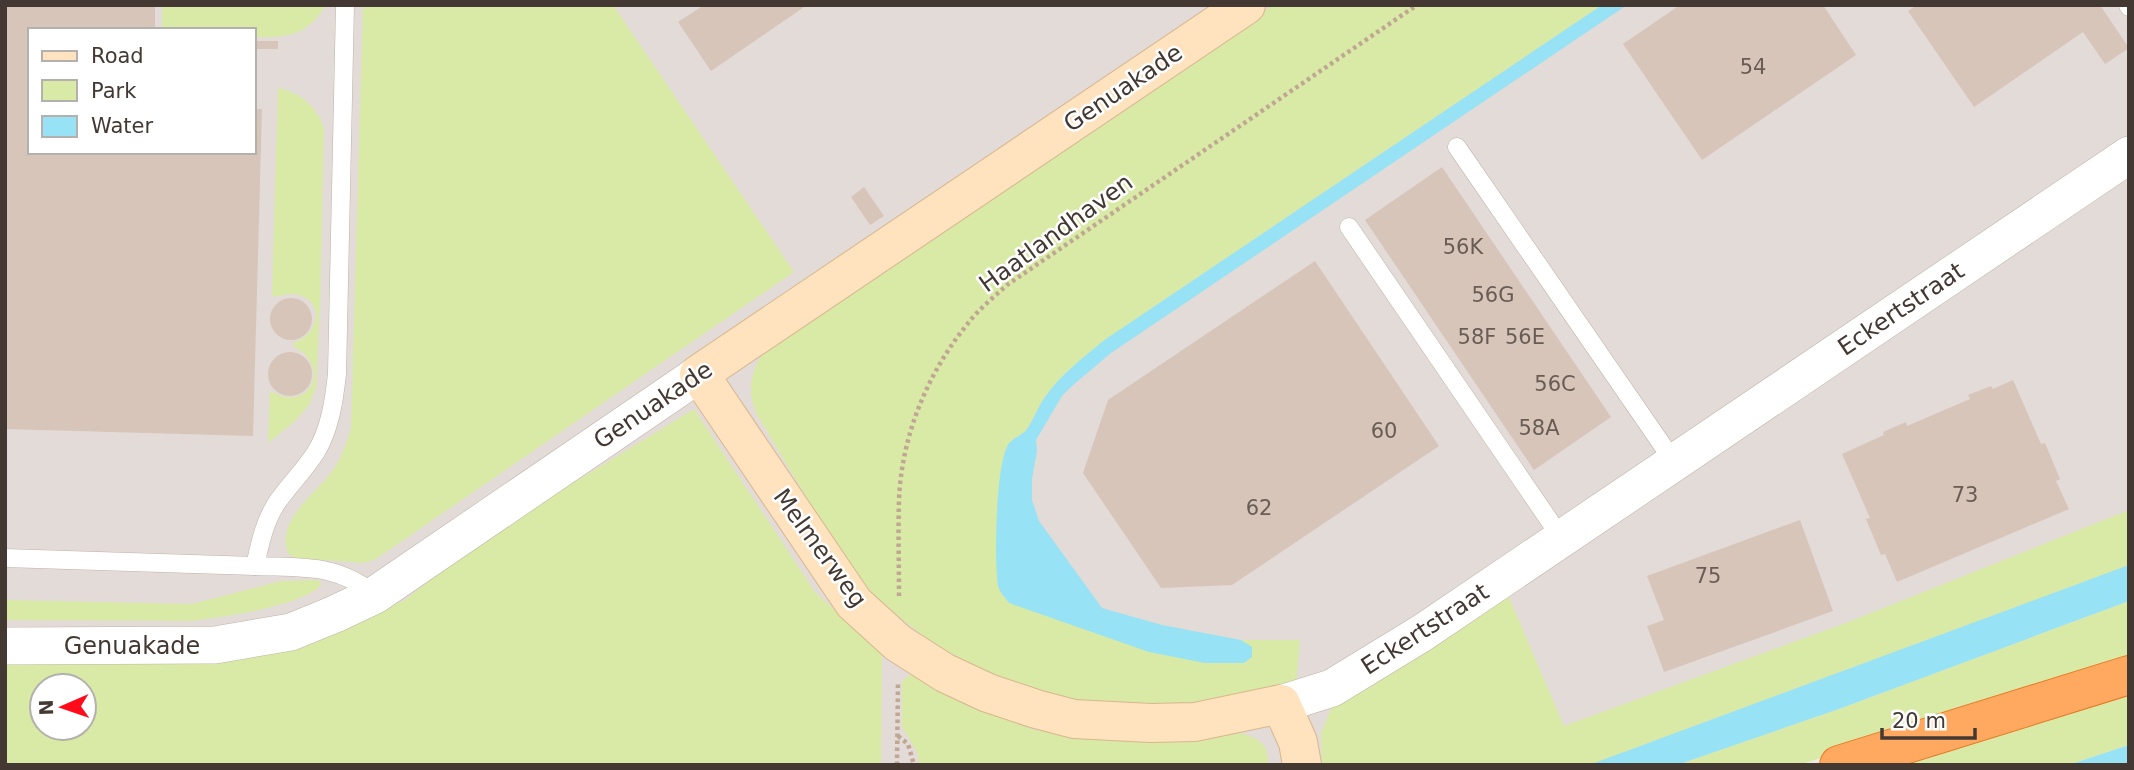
<svg xmlns="http://www.w3.org/2000/svg" width="2134" height="770" font-family="'DejaVu Sans',sans-serif">
	<rect width="100%" height="100%" fill="#f2e9e1"/>
	<path fill="#e3dbd7" fill-rule="evenodd" d="M5,5H2129V574L1636,765H5ZM30,30H254V152H30ZM42,686H84V728H42Z"/>
	<g fill="#d9eaa6" fill-rule="evenodd">
		<path d="M162,5H326C307,36 287,38 254,37V30H162Z"/>
		<path d="M363,5H613L794,272L376,559L364,563L297,558L289,555C273,522 317,493 333,470C342,457 346,444 351,429Z"/>
		<path d="M1273,5H1602L1103,341L1063,375L1043,399L1026,431L1013,439L1007,447L1001,473L998,507L997,570L1205,663H1244L1252,657V647L1241,640H1300L1296,684L1215,705L1090,704L1009,682L970,664L933,643L899,617L868,589L836,547L756,413C747,390 750,369 766,350Z"/>
		<path d="M278,88C301,93 317,106 324,129L320,306L316,388L309,405L295,421L268,443L270,391C312,415 331,364 294,347L293,343C317,336 327,304 299,295C290,292 281,297 272,296Z"/>
		<path d="M694,409L815,592L882,655L881,765H5V662L230,661L290,646L405,600L477,542ZM42,686H84V728H42Z"/>
		<polygon points="2129,510 2129,565 1589,765 1322,765 1321,733 1332,707 1354,692 1371,687 1430,643 1507,593 1564,726 1846,623"/>
		<path d="M319,580L321,585C303,606 218,618 190,621L5,620V600L192,604L281,581Z"/>
		<polygon points="2129,601 2129,657 1799,765 1677,765 1839,709"/>
		<polygon points="912,673 979,708 1034,730 1107,737 1199,739 1241,733 1257,739 1266,748 1269,765 1250,765 1248,763 1222,765 919,765 917,752 902,727 902,681"/>
		<polygon points="2129,685 2129,745 2068,765 1872,765"/>
	</g>
	<g fill="#97e2f4">
		<path d="M1602,5H1627L1111,353L1072,386L1062,396L1036,440L1037,451L1032,479V500L1039,521L1102,608L1162,625L1241,640L1252,647V657L1244,663H1205L1149,652L1009,603C1005,597 999,592 998,585C994,561 996,468 1007,447C1011,438 1022,436 1027,429C1034,419 1038,407 1045,397C1061,374 1082,359 1103,341Z"/>
		<polygon points="2129,565 2129,601 1839,709 1677,765 1589,765"/>
		<polygon points="2129,745 2129,765 2068,765"/>
	</g>
	<g fill="#d7c5b9">
		<polygon points="5,5 155,5 155,30 30,30 30,152 254,152 254,109 262,109 253,436 5,429"/>
		<polygon points="704,5 807,5 711,71 678,22"/>
		<polygon points="1680,5 1823,5 1856,55 1702,160 1623,44"/>
		<polygon points="1917,5 2100,5 2129,48 2105,64 2083,32 1974,107 1908,11"/>
		<rect x="254" y="41" width="24" height="8"/>
		<polygon points="1442,167 1611,417 1534,470 1365,220"/>
		<polygon points="864,187 884,216 870,225 851,197"/>
		<polygon points="1315,261 1439,446 1232,585 1161,588 1083,473 1108,400"/>
		<circle cx="291" cy="319" r="21"/>
		<circle cx="290" cy="374" r="22"/>
		<polygon points="2013,380 2041,444 2045,443 2060,479 2056,481 2069,509 1897,582 1885,554 1881,555 1866,519 1870,518 1842,454 1884,435 1883,432 1906,422 1907,426 1970,399 1968,395 1991,386 1993,389"/>
		<polygon points="1800,520 1833,611 1664,672 1647,626 1664,620 1647,576"/>
	</g>
	<g fill="none" stroke-linecap="round" stroke-linejoin="round">
		<g stroke="#c0b2a6" stroke-width="19">
			<g id="lane">
				<path d="M345,5L337,374C334,401 330,429 316,452C304,471 288,486 276,504C264,523 260,544 255,566C301,568 337,563 375,595"/>
				<polyline points="2128,5 2129,7"/>
				<polyline points="1457,147 1674,462"/>
				<polyline points="1349,227 1562,539"/>
				<polyline points="5,558 255,566"/>
			</g>
		</g>
		<g stroke="#c0b2a6" stroke-width="38">
			<g id="street">
				<polyline points="5,646 215,645 291,632 335,614 375,595 699,374"/>
				<polyline points="1281,704 1332,688 1422,633 2129,155"/>
			</g>
		</g>
		<g stroke="#d8b68f" stroke-width="40">
			<polyline id="secondary" points="1246,5 699,374 854,603 898,643 945,673 988,693 1036,709 1074,719 1151,723 1195,722 1281,704 1298,742 1302,765"/>
		</g>
		<g stroke="#e77826" stroke-width="40">
			<polyline id="highway" points="1839,765 2129,675"/>
		</g>
		<g stroke="#c0a793" stroke-width="4.5" stroke-dasharray="3.5 3.5" stroke-linecap="butt">
			<path d="M899,596C899,564 898,531 899,499C902,434 928,372 969,322C980,308 994,297 1007,285L1417,5"/>
			<polyline points="898,736 908,744 914,765"/>
			<polyline points="897,765 898,682"/>
		</g>
		<use href="#lane" stroke="#fff" stroke-width="18"/>
		<use href="#street" stroke="#fff" stroke-width="37"/>
		<use href="#secondary" stroke="#ffe2be" stroke-width="38"/>
		<use href="#highway" stroke="#ffa85f" stroke-width="38"/>
	</g>
	<g text-anchor="middle" stroke-width="5" stroke-linejoin="round" paint-order="stroke">
		<g font-size="21" fill="#685c54">
			<text x="1753" y="74">54</text>
			<text x="1463" y="254">56K</text>
			<text x="1493" y="302">56G</text>
			<text x="1477" y="344">58F</text>
			<text x="1525" y="344">56E</text>
			<text x="1555" y="391">56C</text>
			<text x="1539" y="435">58A</text>
			<text x="1384" y="438">60</text>
			<text x="1965" y="502">73</text>
			<text x="1259" y="515">62</text>
			<text x="1708" y="583">75</text>
		</g>
		<g font-size="24" fill="#433932" stroke="#fff">
			<text transform="translate(1123 88) rotate(-34)" y="8">Genuakade</text>
			<text transform="translate(1056 233) rotate(-36)" y="8">Haatlandhaven</text>
			<text transform="translate(1901 309) rotate(-34)" y="8">Eckertstraat</text>
			<text transform="translate(653 405) rotate(-34)" y="8">Genuakade</text>
			<text transform="translate(820 548) rotate(54)" y="8">Melmerweg</text>
			<text transform="translate(1425 629) rotate(-33)" y="8">Eckertstraat</text>
			<text x="132" y="654">Genuakade</text>
		</g>
	</g>
	<rect width="2134" height="770" fill="none" stroke="#433932" stroke-width="14"/>
	<rect x="28" y="28" width="228" height="126" fill="#ffffff" stroke="#b4b0ad" stroke-width="2"/>
	<rect x="42" y="51" width="35" height="10" fill="#ffe2be" stroke="#b4b0ad" stroke-width="2"/>
	<text x="91" y="63" font-size="21" fill="#433932">Road</text>
	<rect x="42" y="80" width="35" height="21" fill="#d9eaa6" stroke="#b4b0ad" stroke-width="2"/>
	<text x="91" y="98" font-size="21" fill="#433932">Park</text>
	<rect x="42" y="116" width="35" height="21" fill="#97e2f4" stroke="#b4b0ad" stroke-width="2"/>
	<text x="91" y="133" font-size="21" fill="#433932">Water</text>
	<g transform="translate(63 707) rotate(268)"><circle r="33" fill="#ffffff" stroke="#b4b0ad" stroke-width="2"/>
	<path d="M0-5L12 26L0 18L-12 26Z" fill="#ff0b19"/>
	<text y="-10" font-size="19" font-weight="bold" text-anchor="middle" fill="#433932">N</text>
	</g>
	<path d="M1882 728v10h93v-10" fill="none" stroke="#433932" stroke-width="3.5"/>
	<text x="1892" y="728" font-size="21" fill="#433932" stroke="#ffffff" stroke-width="5" paint-order="stroke">20 m</text>
</svg>
